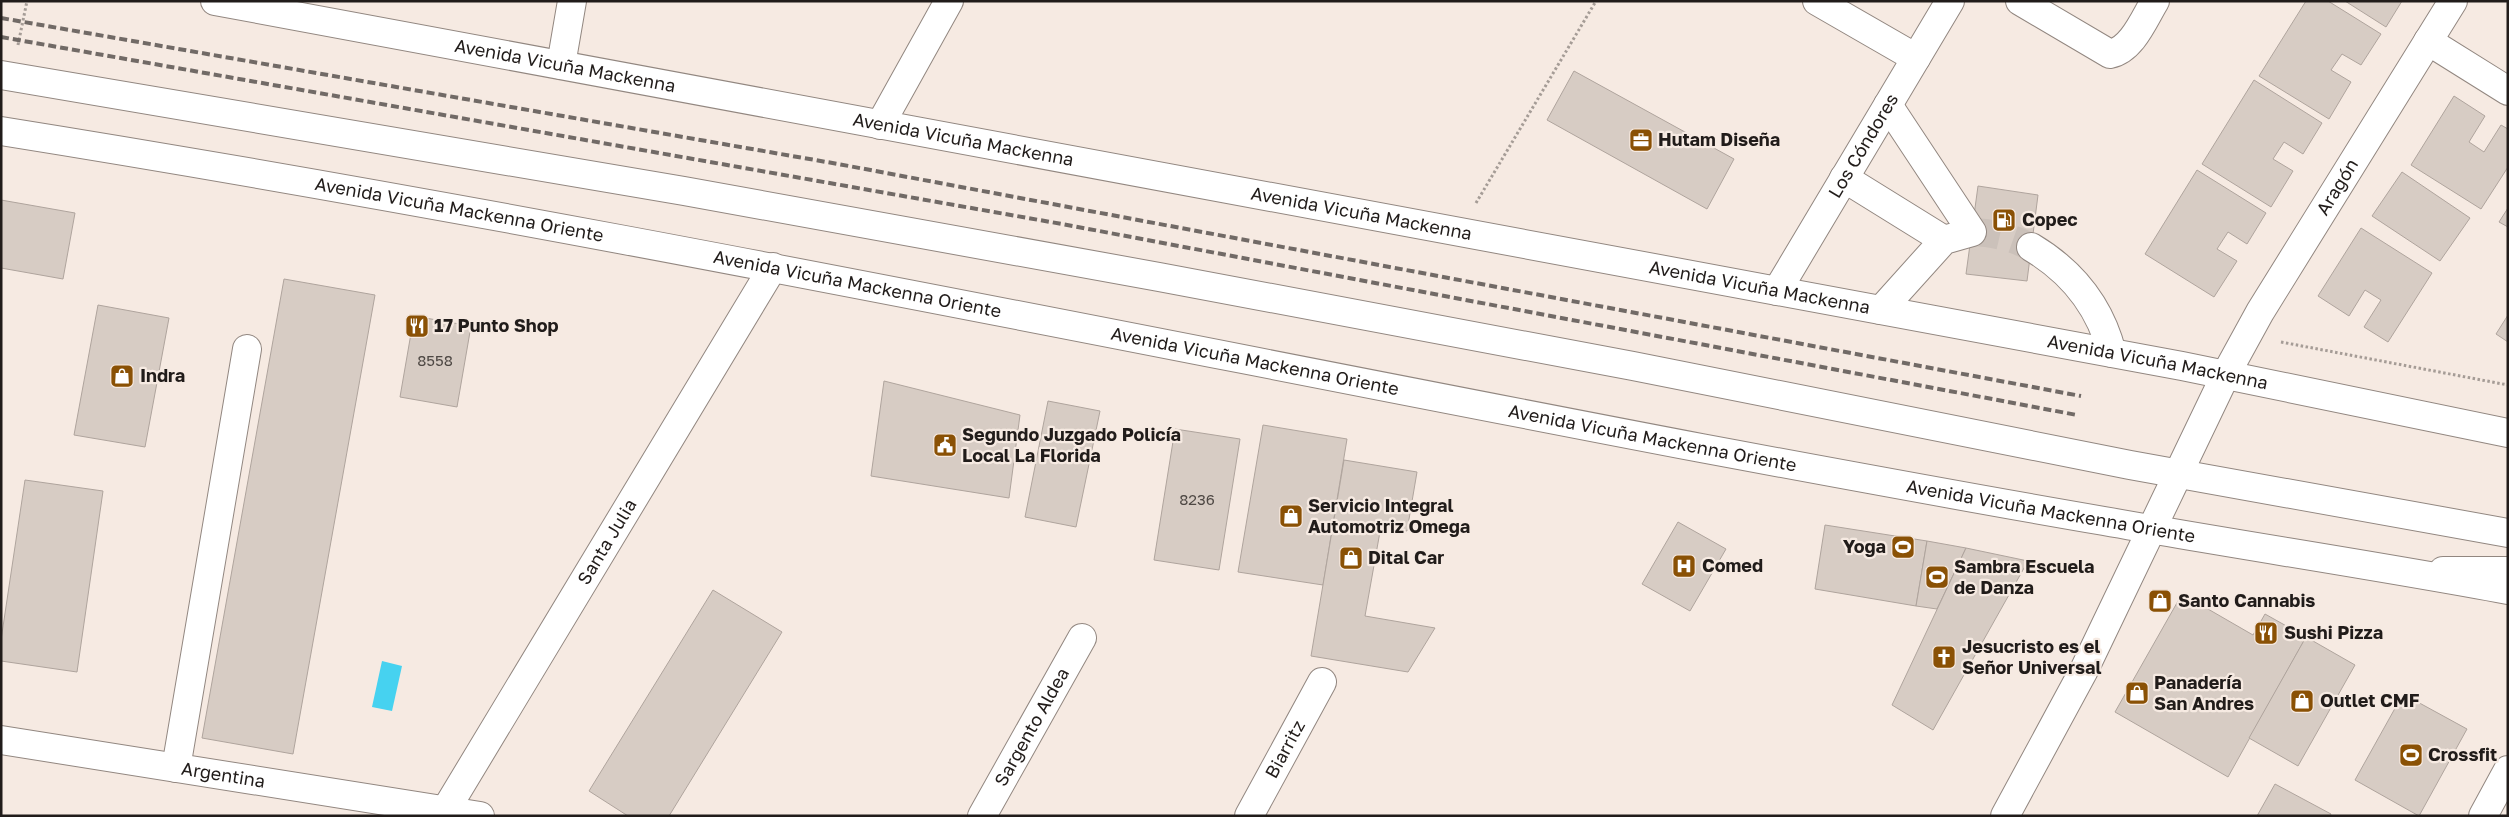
<svg xmlns="http://www.w3.org/2000/svg" width="2509" height="817" font-family="'Golos Text',sans-serif">
	<rect width="100%" height="100%" fill="#f6eae2"/>
	<polygon fill="#46d2f0" points="382,661 402,666 392,711 372,707"/>
	<g fill="#d7ccc4" stroke="#afa49d">
		<polygon points="2306,1 2328,1 2381,34 2361,65 2342,54 2331,70 2351,82 2329,119 2259,76"/>
		<polygon points="2345,1 2402,1 2386,27"/>
		<polygon points="1574,71 1734,159 1707,209 1547,120"/>
		<polygon points="2254,80 2322,123 2303,154 2284,142 2273,159 2293,171 2271,207 2202,164"/>
		<polygon points="2454,96 2485,116 2469,142 2484,152 2501,125 2508,129 2508,167 2481,209 2411,165"/>
		<polygon points="2197,170 2266,213 2247,244 2228,232 2217,249 2237,261 2214,297 2145,254"/>
		<polygon points="2402,172 2470,218 2440,261 2372,216"/>
		<polygon points="1978,186 2038,195 2027,281 1966,274"/>
		<polygon points="1,200 75,213 63,279 1,268"/>
		<polygon points="2508,208 2508,227 2499,222"/>
		<polygon points="2361,228 2432,273 2388,342 2364,327 2381,300 2365,290 2349,316 2318,296"/>
		<polygon points="284,279 375,295 293,754 202,738"/>
		<polygon points="98,305 169,318 145,447 74,435"/>
		<polygon points="2508,315 2508,342 2496,334"/>
		<polygon points="414,316 471,326 457,407 400,397"/>
		<polygon points="884,381 1020,415 1009,498 871,476"/>
		<polygon points="1048,401 1100,411 1076,527 1025,517"/>
		<polygon points="1263,425 1347,439 1323,585 1238,572"/>
		<polygon points="1175,429 1240,439 1219,570 1154,560"/>
		<polygon points="1344,460 1417,472 1407,531 1381,526 1365,616 1435,628 1408,672 1311,656"/>
		<polygon points="25,480 103,491 77,672 1,661 1,640"/>
		<polygon points="1678,522 1726,549 1690,611 1642,584"/>
		<polygon points="1825,525 1927,541 1916,606 1815,589"/>
		<polygon points="1927,541 1966,548 1937,609 1916,606"/>
		<polygon points="1966,548 2028,561 1933,730 1892,705"/>
		<polygon points="713,590 782,632 669,816 628,816 589,791"/>
		<polygon points="2182,594 2253,635 2265,614 2306,637 2228,777 2115,712"/>
		<polygon points="2306,637 2355,665 2298,766 2249,738"/>
		<polygon points="2403,694 2467,729 2419,816 2355,780"/>
		<polygon points="2275,784 2331,814 2330,816 2257,816"/>
	</g>
	<g fill="none" stroke-linecap="round" stroke-linejoin="round">
		<path stroke="#cbc1ba" stroke-width="28" stroke-dasharray="28 14" stroke-linecap="butt" d="M1972,232C1994,233 2011,237 2031,247"/>
		<g stroke="#928780" stroke-width="30">
			<g id="minor">
				<polyline points="1817,1 1916,58"/>
				<path d="M2020,1L2110,54C2132,50 2144,19 2155,1"/>
				<polyline points="2428,41 2508,91"/>
				<polyline points="561,65 572,1"/>
				<polyline points="1,75 684,191 1159,277 1633,366 2130,465 2508,533"/>
				<polyline points="880,125 949,1"/>
				<polyline points="1844,178 1944,240"/>
				<path d="M2031,247C2073,272 2100,306 2112,353"/>
				<path id="s1" d="M1777,291L1950,1"/>
				<polyline points="1881,310 1944,240 1972,232 1888,105"/>
				<polyline points="2443,571 2508,571"/>
				<path id="s2" d="M1,740L480,816"/>
				<polyline points="176,768 247,349"/>
				<path id="s3" d="M442,816L773,267"/>
				<path id="s4" d="M982,816L1082,638"/>
				<path id="s5" d="M1249,816L1322,682"/>
				<path id="s6" d="M2005,816L2084,670L2226,374L2260,312L2453,1"/>
				<polyline points="2483,816 2508,770"/>
			</g>
		</g>
		<g stroke="#928780" stroke-width="30">
			<g id="major">
				<path id="s7" d="M215,1L2182,366L2508,433"/>
				<path id="s8" d="M1,131C570,222 1135,340 1701,448C1835,473 1969,498 2104,521C2238,545 2373,565 2508,590"/>
			</g>
		</g>
		<g stroke="#a59c96" stroke-width="3" stroke-dasharray="2.5 2.5" stroke-linecap="butt">
			<polyline points="18,45 27,1"/>
			<polyline points="1476,203 1596,1"/>
			<polyline points="2281,342 2508,385"/>
		</g>
		<use href="#minor" stroke="#fff" stroke-width="28"/>
		<use href="#major" stroke="#fff" stroke-width="28"/>
		<g stroke="#716a66" stroke-width="4" stroke-dasharray="8 4" stroke-linecap="butt">
			<polyline points="1,18 838,164 2081,396"/>
			<polyline points="1,37 1062,224 2077,415"/>
		</g>
	</g>
	<defs>
		<g id="office-square" transform="scale(1.25)"><rect x="-9" y="-9" width="18" height="18" rx="4" fill="#8a5105" stroke="#f6eae2"/><path d="M-6-3h4V-5.5h4V-3h4V5H-6ZM-1-4.5V-3h2v-1.5ZM-6 0V1H6V0Z" fill="#fff"/></g>
		<g id="fuel-square" transform="scale(1.25)"><rect x="-9" y="-9" width="18" height="18" rx="4" fill="#8a5105" stroke="#f6eae2"/><path d="M-5.5-6h7V0h2V4h1.3V-2.5L3-4.5l.8-.8L6-3V5H2.5V1h-1V6h-7ZM-4.2-4.7v3.2H.2V-4.7Z" fill="#fff"/></g>
		<g id="restaurant-square" transform="scale(1.25)"><rect x="-9" y="-9" width="18" height="18" rx="4" fill="#8a5105" stroke="#f6eae2"/><path d="M-5-6h1v4h1v-4h1v4h1v-4h1v5L-1.5 .5V6h-2V.5L-5-1ZM5-6V6H3V1.5H1.5Q1.5-4 5-6Z" fill="#fff"/></g>
		<g id="shop-square" transform="scale(1.25)"><rect x="-9" y="-9" width="18" height="18" rx="4" fill="#8a5105" stroke="#f6eae2"/><path d="M-5-2.5h2.3a2.7 3.5 0 0 1 5.4 0H5L5.5 6h-11ZM-1.5-2.5h3a1.5 2.3 0 0 0-3 0Z" fill="#fff"/></g>
		<g id="civic-square" transform="scale(1.25)"><rect x="-9" y="-9" width="18" height="18" rx="4" fill="#8a5105" stroke="#f6eae2"/><path d="M-.6-6.5H3V-4.5H.6V-3L4-1V1h2V6H-6V1h2V-1L-.6-3ZM-1.2 2.5V6h2.4V2.5Z" fill="#fff"/></g>
		<g id="stadium-square" transform="scale(1.25)"><rect x="-9" y="-9" width="18" height="18" rx="4" fill="#8a5105" stroke="#f6eae2"/><path d="M0-5a6.5 5 0 1 0 0 10a6.5 5 0 1 0 0-10ZM-3.5-1.8h7v3.6h-7Z" fill="#fff"/></g>
		<g id="hospital-square" transform="scale(1.25)"><rect x="-9" y="-9" width="18" height="18" rx="4" fill="#8a5105" stroke="#f6eae2"/><path d="M-5-5h3v3.5h4V-5h3V5h-3V1.5h-4V5h-3Z" fill="#fff"/></g>
		<g id="church-square" transform="scale(1.25)"><rect x="-9" y="-9" width="18" height="18" rx="4" fill="#8a5105" stroke="#f6eae2"/><path d="M-1.2-6h2.4v3.5h3.3v2.4h-3.3V6h-2.4V-.1h-3.3v-2.4h3.3Z" fill="#fff"/></g>
	</defs>
	<g fill-rule="evenodd">
		<use href="#office-square" x="1641" y="140"/>
		<use href="#fuel-square" x="2004" y="220"/>
		<use href="#restaurant-square" x="417" y="326"/>
		<use href="#shop-square" x="122" y="376"/>
		<use href="#civic-square" x="945" y="445"/>
		<use href="#shop-square" x="1291" y="516"/>
		<use href="#stadium-square" x="1903" y="547"/>
		<use href="#shop-square" x="1351" y="558"/>
		<use href="#hospital-square" x="1684" y="566"/>
		<use href="#stadium-square" x="1937" y="577"/>
		<use href="#shop-square" x="2160" y="601"/>
		<use href="#restaurant-square" x="2266" y="633"/>
		<use href="#church-square" x="1944" y="657"/>
		<use href="#shop-square" x="2137" y="693"/>
		<use href="#shop-square" x="2302" y="701"/>
		<use href="#stadium-square" x="2411" y="755"/>
	</g>
	<g text-anchor="middle" stroke-width="4.5" stroke-linejoin="round" paint-order="stroke">
		<g font-size="15" fill="#4e4844">
			<text x="435" y="366">8558</text>
			<text x="1197" y="505">8236</text>
		</g>
		<g font-size="18" fill="#211c1a" stroke="#f6eae2">
			<text dy="6" stroke="none"><textPath href="#s7" startOffset="356">Avenida Vicuña Mackenna</textPath></text>
			<text dy="6" stroke="none"><textPath href="#s7" startOffset="761">Avenida Vicuña Mackenna</textPath></text>
			<text dy="6" stroke="none"><textPath href="#s1" startOffset="169">Los Cóndores</textPath></text>
			<text dy="6" stroke="none"><textPath href="#s6" startOffset="712">Aragón</textPath></text>
			<text dy="6" stroke="none"><textPath href="#s8" startOffset="465">Avenida Vicuña Mackenna Oriente</textPath></text>
			<text dy="6" stroke="none"><textPath href="#s7" startOffset="1166">Avenida Vicuña Mackenna</textPath></text>
			<text dy="6" stroke="none"><textPath href="#s8" startOffset="870">Avenida Vicuña Mackenna Oriente</textPath></text>
			<text dy="6" stroke="none"><textPath href="#s7" startOffset="1571">Avenida Vicuña Mackenna</textPath></text>
			<text dy="6" stroke="none"><textPath href="#s8" startOffset="1275">Avenida Vicuña Mackenna Oriente</textPath></text>
			<text dy="6" stroke="none"><textPath href="#s7" startOffset="1976">Avenida Vicuña Mackenna</textPath></text>
			<text dy="6" stroke="none"><textPath href="#s8" startOffset="1680">Avenida Vicuña Mackenna Oriente</textPath></text>
			<text dy="6" stroke="none"><textPath href="#s8" startOffset="2085">Avenida Vicuña Mackenna Oriente</textPath></text>
			<text dy="6" stroke="none"><textPath href="#s3" startOffset="320">Santa Julia</textPath></text>
			<text dy="6" stroke="none"><textPath href="#s4" startOffset="102">Sargento Aldea</textPath></text>
			<text dy="6" stroke="none"><textPath href="#s5" startOffset="76">Biarritz</textPath></text>
			<text dy="6" stroke="none"><textPath href="#s2" startOffset="225">Argentina</textPath></text>
		</g>
		<g font-size="18" font-weight="bold" fill="#211c1a" stroke="#f6eae2" text-anchor="start">
			<text x="1658" y="146">Hutam Diseña</text>
			<text x="2022" y="226">Copec</text>
			<text x="434" y="332">17 Punto Shop</text>
			<text x="140" y="382">Indra</text>
			<text x="962" y="441">Segundo Juzgado Policía<tspan x="962" dy="21">Local La Florida</tspan></text>
			<text x="1308" y="512">Servicio Integral<tspan x="1308" dy="21">Automotriz Omega</tspan></text>
			<text x="1886" y="553" text-anchor="end">Yoga</text>
			<text x="1368" y="564">Dital Car</text>
			<text x="1702" y="572">Comed</text>
			<text x="1954" y="573">Sambra Escuela<tspan x="1954" dy="21">de Danza</tspan></text>
			<text x="2178" y="607">Santo Cannabis</text>
			<text x="2284" y="639">Sushi Pizza</text>
			<text x="1962" y="653">Jesucristo es el<tspan x="1962" dy="21">Señor Universal</tspan></text>
			<text x="2154" y="689">Panadería<tspan x="2154" dy="21">San Andres</tspan></text>
			<text x="2320" y="707">Outlet CMF</text>
			<text x="2428" y="761">Crossfit</text>
		</g>
	</g>
	<rect width="2509" height="817" fill="none" stroke="#211c1a" stroke-width="5"/>
</svg>
